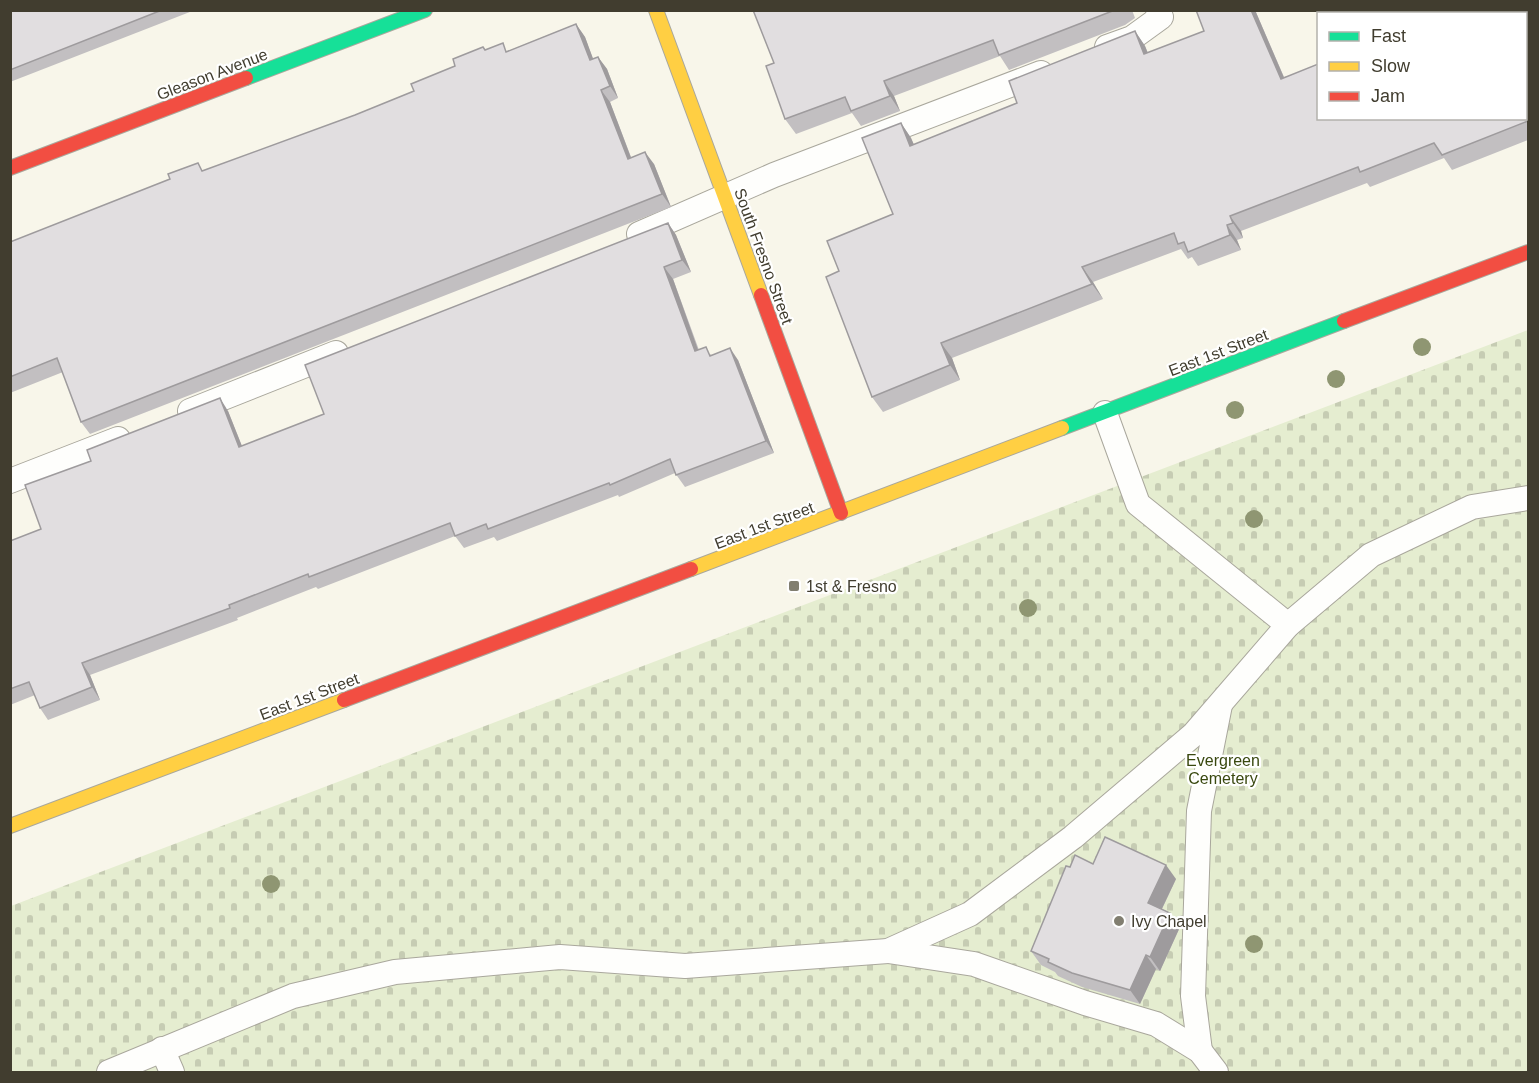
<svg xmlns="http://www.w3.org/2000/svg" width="1539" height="1083" font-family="Helvetica,sans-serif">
	<defs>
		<pattern id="cemetery-stones" width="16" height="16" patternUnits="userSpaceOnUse" patternTransform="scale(1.5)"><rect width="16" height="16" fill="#e5edd0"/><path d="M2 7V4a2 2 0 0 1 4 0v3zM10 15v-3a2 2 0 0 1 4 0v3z" fill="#c6ccb3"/></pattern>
	</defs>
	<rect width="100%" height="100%" fill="#f8f6ea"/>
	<polygon fill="url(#cemetery-stones)" points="1528,330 1528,1072 11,1072 11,906"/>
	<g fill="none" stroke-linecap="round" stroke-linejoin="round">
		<g stroke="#a9a79c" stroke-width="26">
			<g id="lane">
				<polyline points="1107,47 1132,38 1161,17 1158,10"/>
				<polyline points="639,234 774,175 1041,73"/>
				<polyline points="190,411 336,353"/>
				<polyline points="1105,413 1138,504 1288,625"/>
				<polyline points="10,481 118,439"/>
				<polyline points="888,951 974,964 1085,1003 1156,1024 1200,1051 1216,1072"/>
				<polyline points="162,1049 172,1072"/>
				<polyline points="1200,1051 1193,996 1199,811 1220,705"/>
				<polyline points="109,1072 293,996 395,972 560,957 685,966 888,951 970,914 1073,837 1193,735 1288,625 1371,555 1472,507 1528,498"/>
			</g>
		</g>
		<g stroke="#a9a79c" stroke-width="16">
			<g id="fast">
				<polyline points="246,78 425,10"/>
				<polyline points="1062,428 1344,321"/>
			</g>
		</g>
		<g stroke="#a9a79c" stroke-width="16">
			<g id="slow">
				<polyline points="656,10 761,295"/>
				<polyline points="691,569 1062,428"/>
				<polyline points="10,826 344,700"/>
			</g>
		</g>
		<g stroke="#a9a79c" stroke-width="16">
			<g id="jam">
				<polyline points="10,168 246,78"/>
				<polyline points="761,295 841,513"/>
				<polyline points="1344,321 1528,252"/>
				<polyline points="344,700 691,569"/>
			</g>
		</g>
		<use href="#lane" stroke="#fefefc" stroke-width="24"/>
		<use href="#fast" stroke="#16e098" stroke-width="14"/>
		<use href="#slow" stroke="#ffcf43" stroke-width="14"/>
		<use href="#jam" stroke="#f24e42" stroke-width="14"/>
	</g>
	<g fill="#8f9672">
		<circle cx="1422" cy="347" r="9"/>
		<circle cx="1336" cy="379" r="9"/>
		<circle cx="1235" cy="410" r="9"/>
		<circle cx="1254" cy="519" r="9"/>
		<circle cx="1028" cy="608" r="9"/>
		<circle cx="271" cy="884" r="9"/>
		<circle cx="1254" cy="944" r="9"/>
	</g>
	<g fill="#c2bfc1">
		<polygon points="10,10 195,10 10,82"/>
		<polygon points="753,10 1132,10 1135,18 1125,25 1009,70 1000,56 894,96 900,111 861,126 852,113 796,134 785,119 774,63"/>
		<polygon points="1196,10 1255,10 1284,77 1528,10 1528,140 1452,170 1444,158 1370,187 1367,183 1241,231 1243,238 1237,240 1241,250 1198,266 1192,257 1188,259 1181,249 1093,282 1103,299 952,358 960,380 883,412 872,397 839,271 893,214 901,123 911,138 914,145 1017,103 1135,31 1145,46 1148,53 1204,31"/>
		<polygon points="576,24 585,37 593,59 598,57 607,69 618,98 610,102 631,157 654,164 671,207 90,434 81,422 63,372 10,393 10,242 355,115 414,91 455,66 485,50 508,51"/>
		<polygon points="668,223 676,235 691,272 673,279 699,350 712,355 738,360 774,453 685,487 675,473 619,497 618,495 497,541 494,537 464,548 455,536 318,589 316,587 237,618 238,620 90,675 100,700 48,720 40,708 35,695 10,705 10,541 41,529 228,411 242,446 324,414"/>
		<polygon points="1093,864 1176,879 1162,909 1170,913 1180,927 1160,971 1156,969 1140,1004 1082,987 1058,976 1055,972 1041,965 1031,951 1070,867"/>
	</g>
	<g fill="#9e9b9d">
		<polygon points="1251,10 1255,10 1291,94 1281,79"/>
		<polygon points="576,24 585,37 598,72 590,60"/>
		<polygon points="1135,31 1145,46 1154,69 1144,54"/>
		<polygon points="598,57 607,69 618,98 610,86"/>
		<polygon points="884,81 894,96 900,111 890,96"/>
		<polygon points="601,90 610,102 636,171 628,159"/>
		<polygon points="901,123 911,138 921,161 910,146"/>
		<polygon points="645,152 654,164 671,207 662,194"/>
		<polygon points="1230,216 1241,231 1243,238 1233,223"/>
		<polygon points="668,223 676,235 691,272 682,260"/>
		<polygon points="1227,225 1237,240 1241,250 1230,235"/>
		<polygon points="664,267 673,279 703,364 695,351"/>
		<polygon points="1082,267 1093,282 1103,299 1092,284"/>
		<polygon points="941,343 952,358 960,380 950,365"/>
		<polygon points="730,348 738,360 774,453 766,441"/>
		<polygon points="220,398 228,411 247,459 239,447"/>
		<polygon points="82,663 90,675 100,700 92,687"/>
		<polygon points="1166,865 1176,879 1158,917 1148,903"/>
		<polygon points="1170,913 1180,927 1160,971 1150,957"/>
		<polygon points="1146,955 1156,969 1140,1004 1130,990"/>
	</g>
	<g fill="#e1dee0" stroke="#9e9b9d" stroke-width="1.5">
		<polygon points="10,10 162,10 10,70"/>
		<polygon points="753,10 1115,10 999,55 993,40 884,81 890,96 851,111 845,97 785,119 766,66 774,63"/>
		<polygon points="1196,10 1251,10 1281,79 1318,64 1318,118 1526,118 1526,14 1384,14 1383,10 1528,10 1528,121 1442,155 1434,143 1360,172 1358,167 1230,216 1233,223 1227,225 1230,235 1188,252 1184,242 1178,244 1174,233 1082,267 1092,284 941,343 950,365 872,397 826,277 839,271 827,241 893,214 862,138 901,123 910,146 1017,103 1009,81 1135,31 1144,54 1204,31"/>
		<polygon points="576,24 590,60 598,57 610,86 601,90 628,159 645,152 662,194 81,422 57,358 10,377 10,242 170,179 168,174 198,163 202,171 355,115 414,91 411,84 455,66 453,59 483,47 485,50 503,43 506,52"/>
		<polygon points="668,223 682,260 664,267 695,351 706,347 710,356 730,348 766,441 676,475 670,459 610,485 609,483 488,529 486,524 455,536 450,523 309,577 308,574 229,605 230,608 82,663 92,687 40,708 29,682 10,689 10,541 41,529 25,485 91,461 87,450 220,398 239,447 324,414 305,365"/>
		<polygon points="1105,837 1166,865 1148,903 1170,913 1150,957 1146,955 1130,990 1072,973 1048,962 1049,959 1031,951 1066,866 1070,867 1075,855 1093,864"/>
	</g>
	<g fill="#817e70" stroke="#fff" stroke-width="2">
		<rect x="788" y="580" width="12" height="12" rx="3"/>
		<circle cx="1119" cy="921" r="6"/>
	</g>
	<g text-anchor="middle" stroke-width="4.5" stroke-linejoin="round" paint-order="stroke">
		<g font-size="16" fill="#413d2f" stroke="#fff">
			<text transform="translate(212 74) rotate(-21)" y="6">Gleason Avenue</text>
			<text transform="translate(764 256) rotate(70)" y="6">South Fresno Street</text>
			<text transform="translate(1218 352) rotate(-21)" y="6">East 1st Street</text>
			<text transform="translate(764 525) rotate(-21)" y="6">East 1st Street</text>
			<text transform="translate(309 696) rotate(-21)" y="6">East 1st Street</text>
		</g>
		<g font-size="16" fill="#413d2f" stroke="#fff" text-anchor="start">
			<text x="806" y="592">1st &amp; Fresno</text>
			<text x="1131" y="927">Ivy Chapel</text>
		</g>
		<g font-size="16" fill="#39480f" stroke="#fff">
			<text x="1223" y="766">Evergreen<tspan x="1223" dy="18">Cemetery</tspan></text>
		</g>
	</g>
	<rect width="1539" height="1083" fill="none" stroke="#413d2f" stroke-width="24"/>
	<rect x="1317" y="12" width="210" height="108" fill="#ffffff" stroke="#b3b1ac" stroke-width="1.5"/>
	<rect x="1329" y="32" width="30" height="9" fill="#16e098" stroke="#b3b1ac" stroke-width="1.5"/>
	<text x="1371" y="42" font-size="18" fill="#413d2f">Fast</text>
	<rect x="1329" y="62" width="30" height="9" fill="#ffcf43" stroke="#b3b1ac" stroke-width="1.5"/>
	<text x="1371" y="72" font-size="18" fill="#413d2f">Slow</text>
	<rect x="1329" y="92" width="30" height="9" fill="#f24e42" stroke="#b3b1ac" stroke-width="1.5"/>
	<text x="1371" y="102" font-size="18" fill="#413d2f">Jam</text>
</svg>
